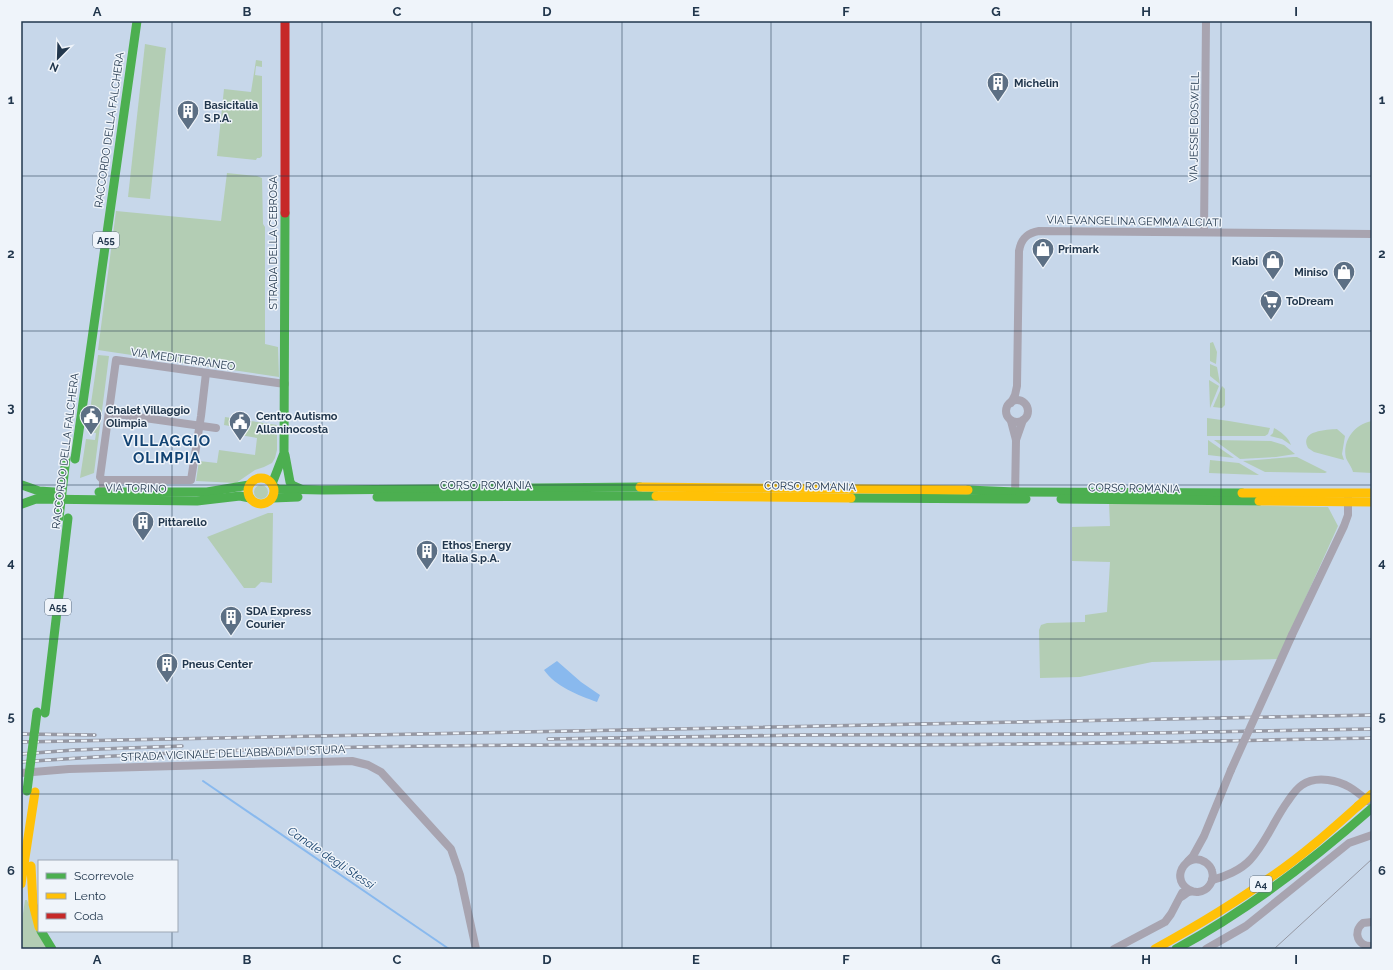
<svg xmlns="http://www.w3.org/2000/svg" width="1393" height="970" font-family="Raleway,sans-serif">
	<rect width="100%" height="100%" fill="#c7d7ea"/>
	<g fill="#b3cdb4">
		<polygon points="145,44 166,48 150,199 128,197"/>
		<polygon points="256,60 262,61 262,67 256,66 255,75 262,76 262,156 260,158 257,158 256,160 217,156 224,89 251,92"/>
		<polygon points="227,173 257,176 262,178 263,224 265,227 265,344 278,347 279,377 98,350 116,211 221,221"/>
		<polygon points="1213,342 1217,352 1216,364 1210,361 1210,343"/>
		<polygon points="98,355 109,356 94,473 80,478 86,439 95,440 96,433 87,431"/>
		<polygon points="1210,364 1217,367 1220,384 1210,376"/>
		<polygon points="1209,380 1219,386 1210,408"/>
		<polygon points="1222,386 1225,389 1225,405 1222,408 1213,407"/>
		<polygon points="225,417 277,425 277,450 275,458 272,463 264,467 255,470 236,483 196,481 199,461 217,463 219,450 255,455 257,438 240,435 241,428 224,425"/>
		<polygon points="1207,418 1229,421 1270,428 1268,434 1265,436 1207,436"/>
		<path d="M1372,421V473L1353,472C1352,467 1348,463 1346,458C1342,440 1355,424 1372,421Z"/>
		<path d="M1274,428C1280,431 1289,438 1291,445L1282,439L1270,436L1273,433Z"/>
		<path d="M1337,429L1345,436L1342,454L1344,460L1314,452L1308,448C1299,430 1327,430 1337,429Z"/>
		<polygon points="1208,440 1234,458 1208,455"/>
		<polygon points="1214,440 1271,441 1284,445 1295,454 1276,457 1240,459"/>
		<polygon points="1293,457 1297,457 1327,472 1325,473 1265,472 1243,461"/>
		<polygon points="1210,460 1239,463 1259,475 1209,473"/>
		<circle cx="261" cy="492" r="7"/>
		<polygon points="1109,503 1328,507 1338,526 1278,659 1152,662 1080,677 1040,678 1039,630 1041,625 1047,623 1085,622 1085,615 1107,612 1110,562 1072,561 1072,527 1110,526"/>
		<polygon points="268,513 273,513 272,583 261,582 255,588 244,588 207,537"/>
		<polygon points="25,900 27,900 47,949 21,949 21,927"/>
	</g>
	<path fill="#89b9ee" d="M557,661L581,682L600,695L597,702C578,695 556,687 544,670Z"/>
	<g fill="none" stroke-linecap="round" stroke-linejoin="round">
		<polyline stroke="#89b9ee" stroke-width="2" points="203,781 449,949"/>
		<g stroke="#a8a4b0" stroke-width="8">
			<polyline points="1204,232 1206,21"/>
			<circle cx="1017" cy="411" r="11"/>
			<path d="M1011,403L1015,395L1017,386L1019,251C1021,239 1027,233 1039,231L1372,234"/>
			<polyline points="109,413 216,428"/>
			<polyline points="1011,421 1016,440 1015,497"/>
			<polyline points="1016,440 1023,420"/>
			<polyline points="103,480 191,480 201,416 206,373"/>
			<polyline points="103,492 103,480 100,477 116,360 285,384"/>
			<polyline points="1292,635 1344,526 1348,515 1348,497"/>
			<polyline points="21,773 69,769 352,761 368,765 381,772 451,849 460,875 476,949"/>
			<polyline points="1188,861 1193,856 1204,836 1231,770"/>
			<path d="M1212,880C1224,877 1241,870 1250,860C1266,843 1274,820 1288,801C1292,795 1296,789 1302,785C1309,780 1320,779 1328,780C1345,782 1355,790 1368,801"/>
			<path d="M1181,897C1184,896 1186,893 1189,892C1192,891 1195,892 1198,892C1208,891 1215,881 1212,871C1211,867 1208,864 1205,862C1185,850 1168,882 1192,891"/>
			<path d="M1372,922L1363,923C1352,932 1358,947 1372,946"/>
			<polyline points="1114,949 1165,922 1171,914 1182,893"/>
			<polyline points="1206,949 1246,926 1349,843 1372,835"/>
		</g>
		<g stroke="#4caf50" stroke-width="9">
			<polyline points="285,455 290,482 292,485 301,489"/>
			<polyline points="75,459 137,21"/>
			<polyline points="272,484 284,453 285,213"/>
			<polyline points="22,485 39,491 54,492"/>
			<polyline points="273,486 278,489 322,490 640,487"/>
			<polyline points="968,490 1015,492 1242,493"/>
			<polyline points="99,492 207,492 249,485"/>
			<polyline points="377,497 656,496"/>
			<polyline points="273,498 298,497"/>
			<polyline points="851,498 1026,499"/>
			<polyline points="1061,499 1259,501"/>
			<polyline points="22,504 36,499 197,501 240,496 250,498"/>
			<polyline points="45,713 68,518"/>
			<polyline points="41,931 52,949"/>
			<path d="M1176,949C1248,910 1311,862 1372,808"/>
		</g>
		<g stroke="#ffc107" stroke-width="9">
			<circle cx="261" cy="491" r="13"/>
			<polyline points="640,487 968,490"/>
			<polyline points="1242,493 1372,493"/>
			<polyline points="656,496 851,498"/>
			<polyline points="1259,501 1372,502"/>
			<polyline points="31,866 33,904 39,927"/>
			<polyline points="21,884 35,792"/>
			<path d="M1155,949C1195,927 1234,904 1271,877C1302,856 1330,831 1358,806"/>
		</g>
		<polyline stroke="#c62828" stroke-width="9" points="285,213 285,21"/>
		<polyline stroke="#9698a3" stroke-width="1" points="1274,949 1372,859"/>
		<g stroke="#9698a3" stroke-width="3.5">
			<g id="rail">
				<polyline points="21,734 95,735"/>
				<polyline points="548,739 804,735 1098,734 1372,729"/>
				<polyline points="21,742 1372,715"/>
				<polyline points="21,754 74,750 182,746"/>
				<path d="M21,762C305,741 591,745 876,745C1042,745 1207,741 1372,738"/>
			</g>
		</g>
		<use href="#rail" stroke="#eff4fa" stroke-width="2" stroke-dasharray="6" stroke-linecap="butt"/>
		<polyline stroke="#a8a4b0" stroke-width="8" points="1231,770 1292,635"/>
		<g stroke="#4caf50" stroke-width="9">
			<polyline points="59,518 66,458"/>
			<polyline points="27,791 37,712"/>
		</g>
		<polyline stroke="#ffc107" stroke-width="9" points="1358,806 1372,794"/>
	</g>
	<path fill="none" stroke="#22374d" stroke-width="1" stroke-opacity="0.55" d="M172,21V861M322,21V949M472,21V949M622,21V949M771,21V949M921,21V949M1071,21V949M1221,21V949M21,176H1372M21,331H1372M21,485H1372M21,639H1372M21,794H1372M172,931V949"/>
	<defs>
		<g id="building-pin" transform="scale(1.15)"><path d="M0 17L-7.5 6A9.5 9.5 0 1 1 7.5 6Z" fill="#5c6f84" stroke="#eff4fa"/><path d="M-4-6H4V6H1V3H-1V6H-4ZM-2.5-4.3h1.7v1.8h-1.7ZM.8-4.3h1.7v1.8H.8ZM-2.5-1h1.7V.8h-1.7ZM.8-1h1.7V.8H.8Z" fill="#fff"/></g>
		<g id="shop-pin" transform="scale(1.15)"><path d="M0 17L-7.5 6A9.5 9.5 0 1 1 7.5 6Z" fill="#5c6f84" stroke="#eff4fa"/><path d="M-5-2.5h2.3a2.7 3.5 0 0 1 5.4 0H5L5.5 6h-11ZM-1.5-2.5h3a1.5 2.3 0 0 0-3 0Z" fill="#fff"/></g>
		<g id="supermarket-pin" transform="scale(1.15)"><path d="M0 17L-7.5 6A9.5 9.5 0 1 1 7.5 6Z" fill="#5c6f84" stroke="#eff4fa"/><path d="M-6-5.5h2.5l.6 2H6L4.5 2H-2.5L-4.4-4H-6ZM-1.5 3.2a1.3 1.3 0 1 0 .1 0ZM3 3.2a1.3 1.3 0 1 0 .1 0Z" fill="#fff"/></g>
		<g id="civic-pin" transform="scale(1.15)"><path d="M0 17L-7.5 6A9.5 9.5 0 1 1 7.5 6Z" fill="#5c6f84" stroke="#eff4fa"/><path d="M-.6-6.5H3V-4.5H.6V-3L4-1V1h2V6H-6V1h2V-1L-.6-3ZM-1.2 2.5V6h2.4V2.5Z" fill="#fff"/></g>
	</defs>
	<g fill-rule="evenodd">
		<use href="#building-pin" x="998" y="83"/>
		<use href="#building-pin" x="188" y="111"/>
		<use href="#shop-pin" x="1043" y="249"/>
		<use href="#shop-pin" x="1273" y="261"/>
		<use href="#shop-pin" x="1344" y="272"/>
		<use href="#supermarket-pin" x="1271" y="301"/>
		<use href="#civic-pin" x="91" y="416"/>
		<use href="#civic-pin" x="240" y="422"/>
		<use href="#building-pin" x="143" y="522"/>
		<use href="#building-pin" x="427" y="551"/>
		<use href="#building-pin" x="231" y="617"/>
		<use href="#building-pin" x="167" y="664"/>
	</g>
	<g text-anchor="middle" stroke-width="3" stroke-linejoin="round" paint-order="stroke">
		<g fill="#eff4fa" stroke="#607081" stroke-width="1">
			<rect x="93" y="232" width="26" height="16" rx="3"/>
			<rect x="45" y="599" width="26" height="16" rx="3"/>
			<rect x="1250" y="876" width="22" height="16" rx="3"/>
		</g>
		<g font-size="10" font-weight="bold" fill="#22374d">
			<text x="106" y="244">A55</text>
			<text x="58" y="611">A55</text>
			<text x="1261" y="888">A4</text>
		</g>
		<g font-size="11" font-weight="bold" fill="#22374d" stroke="#eff4fa" text-anchor="start">
			<text x="1014" y="87">Michelin</text>
			<text x="204" y="109">Basicitalia<tspan x="204" dy="13">S.P.A.</tspan></text>
			<text x="1058" y="253">Primark</text>
			<text x="1258" y="265" text-anchor="end">Kiabi</text>
			<text x="1328" y="276" text-anchor="end">Miniso</text>
			<text x="1286" y="305">ToDream</text>
			<text x="106" y="414">Chalet Villaggio<tspan x="106" dy="13">Olimpia</tspan></text>
			<text x="256" y="420">Centro Autismo<tspan x="256" dy="13">Allaninocosta</tspan></text>
			<text x="158" y="526">Pittarello</text>
			<text x="442" y="549">Ethos Energy<tspan x="442" dy="13">Italia S.p.A.</tspan></text>
			<text x="246" y="615">SDA Express<tspan x="246" dy="13">Courier</tspan></text>
			<text x="182" y="668">Pneus Center</text>
		</g>
		<g font-size="11" fill="#22374d" stroke="#eff4fa">
			<text transform="translate(1194 127) rotate(-89)" y="4">VIA JESSIE BOSWELL</text>
			<text transform="translate(109 130) rotate(-82)" y="4">RACCORDO DELLA FALCHERA</text>
			<text transform="translate(1134 221) rotate(1)" y="4">VIA EVANGELINA GEMMA ALCIATI</text>
			<text transform="translate(273 243) rotate(-90)" y="4">STRADA DELLA CEBROSA</text>
			<text transform="translate(183 359) rotate(8)" y="4">VIA MEDITERRANEO</text>
			<text transform="translate(65 451) rotate(-83)" y="4">RACCORDO DELLA FALCHERA</text>
			<text x="486" y="489">CORSO ROMANIA</text>
			<text transform="translate(810 486) rotate(1)" y="4">CORSO ROMANIA</text>
			<text transform="translate(136 488) rotate(1)" y="4">VIA TORINO</text>
			<text transform="translate(1134 488) rotate(1)" y="4">CORSO ROMANIA</text>
			<text transform="translate(233 753) rotate(-2)" y="4">STRADA VICINALE DELL'ABBADIA DI STURA</text>
		</g>
		<g font-size="12" font-style="italic" fill="#16406b" stroke="#eff4fa">
			<text transform="translate(331 858) rotate(34)" y="4">Canale degli Stessi</text>
		</g>
		<g font-size="15" font-weight="bold" letter-spacing="1" fill="#124373" stroke="#eff4fa">
			<text x="167" y="446">VILLAGGIO<tspan x="167" dy="17">OLIMPIA</tspan></text>
		</g>
	</g>
	<rect width="1393" height="970" fill="none" stroke="#eff4fa" stroke-width="44"/>
	<rect x="38" y="860" width="140" height="72" fill="#eff4fa" stroke="#9da8b5"/>
	<rect x="46" y="873" width="20" height="6" fill="#4caf50" stroke="#9da8b5"/>
	<text x="74" y="880" font-size="12" fill="#22374d">Scorrevole</text>
	<rect x="46" y="893" width="20" height="6" fill="#ffc107" stroke="#9da8b5"/>
	<text x="74" y="900" font-size="12" fill="#22374d">Lento</text>
	<rect x="46" y="913" width="20" height="6" fill="#c62828" stroke="#9da8b5"/>
	<text x="74" y="920" font-size="12" fill="#22374d">Coda</text>
	<g transform="translate(58 58) rotate(203)" stroke="#eff4fa" stroke-width="3" paint-order="stroke">
	<path d="M0-3L7 15L0 10L-7 15Z" fill="#22374d"/>
	<text y="-6" font-size="11" font-weight="bold" text-anchor="middle" fill="#22374d">N</text>
	</g>
	<rect x="22" y="22" width="1349" height="926" fill="none" stroke="#22374d" stroke-width="1.5"/>
	<g font-size="13" text-anchor="middle" font-weight="bold" fill="#22374d">
		<text x="97" y="16">A</text>
		<text x="247" y="16">B</text>
		<text x="397" y="16">C</text>
		<text x="547" y="16">D</text>
		<text x="696" y="16">E</text>
		<text x="846" y="16">F</text>
		<text x="996" y="16">G</text>
		<text x="1146" y="16">H</text>
		<text x="1296" y="16">I</text>
		<text x="11" y="104">1</text>
		<text x="1382" y="104">1</text>
		<text x="11" y="258">2</text>
		<text x="1382" y="258">2</text>
		<text x="11" y="412">3</text>
		<text x="1382" y="412">3</text>
		<text x="11" y="567">4</text>
		<text x="1382" y="567">4</text>
		<text x="11" y="721">5</text>
		<text x="1382" y="721">5</text>
		<text x="11" y="875">6</text>
		<text x="1382" y="875">6</text>
		<text x="97" y="964">A</text>
		<text x="247" y="964">B</text>
		<text x="397" y="964">C</text>
		<text x="547" y="964">D</text>
		<text x="696" y="964">E</text>
		<text x="846" y="964">F</text>
		<text x="996" y="964">G</text>
		<text x="1146" y="964">H</text>
		<text x="1296" y="964">I</text>
	</g>
</svg>
